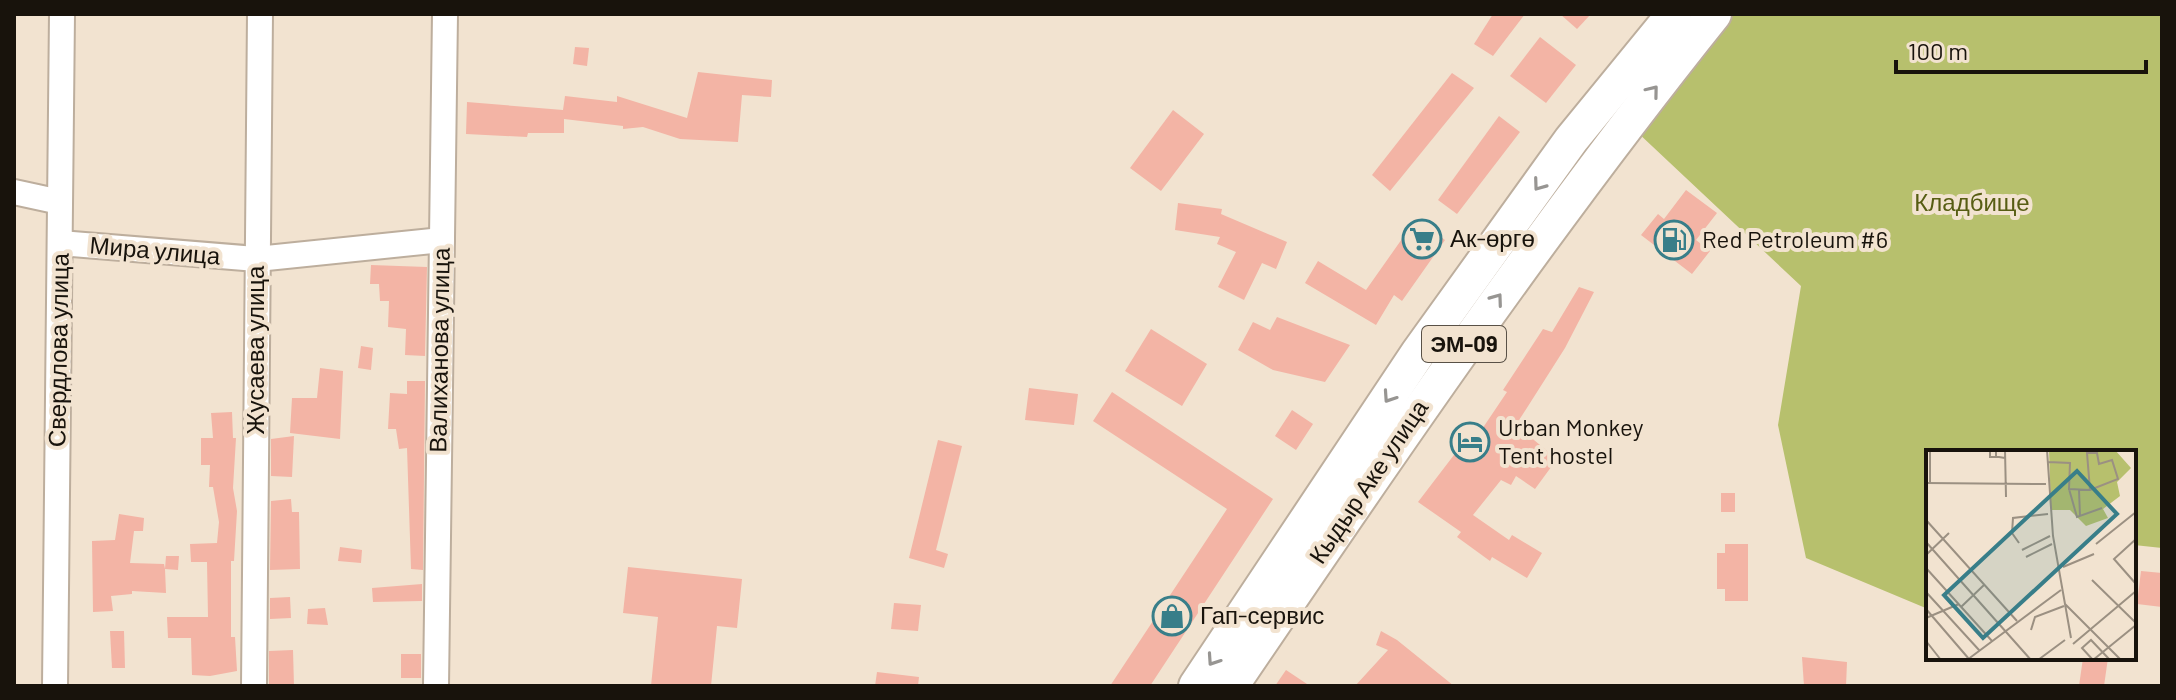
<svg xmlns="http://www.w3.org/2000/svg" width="2176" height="700" font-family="Barlow,sans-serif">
	<rect width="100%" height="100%" fill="#f2e3d0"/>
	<polygon fill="#b7c06d" points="1729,14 2162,14 2162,548 2134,545 2134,452 1928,452 1928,609 1806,558 1778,425 1801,286 1636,131"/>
	<g fill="#f3b4a5">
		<polygon points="1493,14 1525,14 1493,56 1474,44"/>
		<polygon points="1560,14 1591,14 1577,29"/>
		<polygon points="1540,37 1576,65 1546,103 1510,76"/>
		<polygon points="575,47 589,48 587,66 573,64"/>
		<polygon points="698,72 772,80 771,97 742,95 738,142 680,139 643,127 623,129 623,126 564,119 564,133 528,133 527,137 466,134 467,102 563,110 565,96 617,102 617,96 687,118"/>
		<polygon points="1452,73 1474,88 1390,191 1372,175"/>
		<polygon points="1173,110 1204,134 1161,191 1130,168"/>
		<polygon points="1499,116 1520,132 1457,214 1438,200"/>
		<polygon points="1686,190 1717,213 1696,240 1710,251 1692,274 1641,235 1658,214 1664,219"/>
		<polygon points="1178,203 1222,209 1221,214 1287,242 1276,269 1262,263 1244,300 1218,287 1236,252 1217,244 1220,237 1175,230"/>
		<polygon points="1416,219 1445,240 1402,301 1394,295 1376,325 1305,283 1318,261 1366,290"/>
		<polygon points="371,265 427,267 425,356 405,355 406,329 388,327 389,301 380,301 379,284 370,284"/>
		<polygon points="1579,287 1594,292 1565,348 1516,425 1557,459 1535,489 1516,476 1511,485 1501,480 1473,515 1509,540 1512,535 1542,553 1527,578 1492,557 1490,561 1457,537 1461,532 1418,502 1470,434 1476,438 1507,392 1503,390 1543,329 1552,332"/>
		<polygon points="1277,317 1350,345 1325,382 1273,370 1238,350 1253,322 1270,330"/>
		<polygon points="1151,329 1207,364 1182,406 1125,371"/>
		<polygon points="361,346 373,348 371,370 358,368"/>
		<polygon points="320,368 343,371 340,439 290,433 292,398 317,398"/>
		<polygon points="407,381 425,381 423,570 411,569 407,448 399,449 396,429 388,429 390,393 407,394"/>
		<polygon points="1029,388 1078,394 1074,425 1025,420"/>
		<polygon points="1112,392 1273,499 1150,686 1110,686 1227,509 1093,421"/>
		<polygon points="1292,410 1313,424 1296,450 1275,436"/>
		<polygon points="232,412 233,438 236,438 233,488 237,511 234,561 231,561 231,637 235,637 237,671 210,676 192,675 191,638 168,638 167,617 208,617 207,562 191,562 190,544 217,543 219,522 213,487 209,487 210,465 201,465 201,438 213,438 211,413"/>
		<polygon points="294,436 292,477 271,476 271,439"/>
		<polygon points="938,440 962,446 936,550 948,554 944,568 909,558"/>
		<rect x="1721" y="493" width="14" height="19"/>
		<polygon points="291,499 292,512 299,512 300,569 270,570 271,501"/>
		<polygon points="119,514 144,518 143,531 134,531 130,563 164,564 165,569 166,556 179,556 178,570 165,569 166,593 132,591 132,594 111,596 113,611 93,612 92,541 115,540"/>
		<polygon points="1725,544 1748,544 1748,601 1725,601 1725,589 1717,589 1717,553 1725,553"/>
		<polygon points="340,547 362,550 361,563 338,561"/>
		<polygon points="628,567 742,579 737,628 717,626 711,686 651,686 658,617 623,613"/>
		<polygon points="2141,571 2162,573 2162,607 2137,604"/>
		<polygon points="422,584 422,601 373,602 372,588"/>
		<polygon points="290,597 291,618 270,619 270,598"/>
		<polygon points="894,603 921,605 918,631 891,629"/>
		<polygon points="325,608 328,625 307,624 308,609"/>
		<polygon points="110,631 124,631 125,668 112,668"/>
		<polygon points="1381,631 1397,640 1454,686 1355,686 1388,650 1376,645"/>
		<polygon points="293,650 294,686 269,686 269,651"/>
		<rect x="401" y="654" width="20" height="24"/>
		<polygon points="1802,657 1847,662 1846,686 1804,686"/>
		<polygon points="2083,658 2108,658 2104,686 2079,686"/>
		<polygon points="1286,670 1310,686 1275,686"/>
		<polygon points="877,672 919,677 918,686 875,686"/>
	</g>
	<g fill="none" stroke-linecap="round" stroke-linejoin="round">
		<g stroke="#bdae9d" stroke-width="28">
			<g id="minor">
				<polyline points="14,192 60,202"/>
				<polyline points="60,243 257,259 442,240"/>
				<polyline points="55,686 62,14"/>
				<polyline points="254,686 260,14"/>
				<polyline points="436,686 445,14"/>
			</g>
		</g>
		<g stroke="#bdae9d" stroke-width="38">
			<g id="highway">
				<polyline points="1196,686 1418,353 1571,140 1674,14"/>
				<path d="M1231,686C1386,457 1541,230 1714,14"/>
			</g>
		</g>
		<use href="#minor" stroke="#fff" stroke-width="24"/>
		<use href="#highway" stroke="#fff" stroke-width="34"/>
	</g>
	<defs><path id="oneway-chevron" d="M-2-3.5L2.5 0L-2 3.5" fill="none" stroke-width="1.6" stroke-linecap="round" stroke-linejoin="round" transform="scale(2)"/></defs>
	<g stroke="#979592">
		<use href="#oneway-chevron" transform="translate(1653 91) rotate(-51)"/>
		<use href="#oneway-chevron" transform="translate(1539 185) rotate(126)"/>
		<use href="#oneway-chevron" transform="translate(1497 299) rotate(-54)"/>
		<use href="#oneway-chevron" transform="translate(1389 397) rotate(124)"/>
		<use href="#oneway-chevron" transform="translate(1213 660) rotate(124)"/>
	</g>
	<defs>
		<g id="supermarket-ring" transform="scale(2)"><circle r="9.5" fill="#f2e3d0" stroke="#387e89" stroke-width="1.5"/><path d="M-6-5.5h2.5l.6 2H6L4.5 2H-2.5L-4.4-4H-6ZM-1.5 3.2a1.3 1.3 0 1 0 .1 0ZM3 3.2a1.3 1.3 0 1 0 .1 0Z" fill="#387e89"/></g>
		<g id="fuel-ring" transform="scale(2)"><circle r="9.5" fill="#f2e3d0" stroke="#387e89" stroke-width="1.5"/><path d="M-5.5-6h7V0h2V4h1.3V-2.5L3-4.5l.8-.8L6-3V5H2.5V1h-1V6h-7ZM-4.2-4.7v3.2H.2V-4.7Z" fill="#387e89"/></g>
		<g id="hotel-ring" transform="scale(2)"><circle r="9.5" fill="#f2e3d0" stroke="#387e89" stroke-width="1.5"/><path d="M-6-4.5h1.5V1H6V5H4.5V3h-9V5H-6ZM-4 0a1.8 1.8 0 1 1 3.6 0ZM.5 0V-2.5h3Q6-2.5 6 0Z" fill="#387e89"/></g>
		<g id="shop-ring" transform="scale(2)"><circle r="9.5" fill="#f2e3d0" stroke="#387e89" stroke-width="1.5"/><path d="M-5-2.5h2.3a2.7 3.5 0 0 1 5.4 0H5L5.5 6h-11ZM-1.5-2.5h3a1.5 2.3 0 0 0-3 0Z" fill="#387e89"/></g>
	</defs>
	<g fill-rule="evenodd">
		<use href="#supermarket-ring" x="1422" y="239"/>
		<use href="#fuel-ring" x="1674" y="240"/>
		<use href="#hotel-ring" x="1470" y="442"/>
		<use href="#shop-ring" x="1172" y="616"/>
	</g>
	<g text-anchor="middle" stroke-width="8" stroke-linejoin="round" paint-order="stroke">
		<rect fill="#f2e3d0" stroke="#595147" stroke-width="2" x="1422" y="326" width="84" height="36" rx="6"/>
		<g font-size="22" font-weight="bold" fill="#18130c">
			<text x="1464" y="352">ЭМ-09</text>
		</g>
		<g font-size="24" fill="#575d13" stroke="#f2e3d0">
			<text x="1972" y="211">Кладбище</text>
		</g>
		<g font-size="24" fill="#18130c" stroke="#f2e3d0" text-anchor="start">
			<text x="1450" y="247">Ак-өргө</text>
			<text x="1702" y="248">Red Petroleum #6</text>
			<text x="1498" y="436">Urban Monkey<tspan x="1498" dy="28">Tent hostel</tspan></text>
			<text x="1200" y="624">Гап-сервис</text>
		</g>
		<g font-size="24" fill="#18130c" stroke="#f2e3d0">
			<text transform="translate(155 251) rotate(5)" y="8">Мира улица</text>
			<text transform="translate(59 350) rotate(-89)" y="8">Свердлова улица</text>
			<text transform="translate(256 350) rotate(-90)" y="8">Жусаева улица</text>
			<text transform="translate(440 350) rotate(-89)" y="8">Валиханова улица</text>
			<text transform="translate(1369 482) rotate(-56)" y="8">Кыдыр Аке улица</text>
		</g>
	</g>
	<g transform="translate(1926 450)">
		<rect width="210" height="210" fill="#f2e3d0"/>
		<path d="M123,0H189L205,18L191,32L194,46L177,59L182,68L160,76L144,60H125Z" fill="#b7c06d"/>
		<path fill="none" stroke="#9b9082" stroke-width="2" d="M79,0L80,47M121,0L127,86L145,188M70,7V1H64V7H73L79,8M122,12L144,13L143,39L164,40L192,29L186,10L173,14L171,3H161L164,40M0,33L120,34M4,33V0M143,39L151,67L176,58M153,40L154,66M0,70L91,171M210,89L188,109L210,134M0,92L105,210M93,93L86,83L87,68L122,64M170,94L210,62M96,100L124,86M0,105L23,83M100,107L126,94M137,117L168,104M0,118L66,191M166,130L210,173M0,142L53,200M139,154L195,210M35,157L58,135M0,159L43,209M0,168L33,154M105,180L109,167L138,156M0,191L15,210M147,194L210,141M41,210L135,140M112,210L139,190M167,210L210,175M167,210L156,198L165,190L184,210"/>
		<path fill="#387e89" fill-opacity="0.15" stroke="#387e89" stroke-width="4" d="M151,21L191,64L57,188L18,145Z"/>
		<rect width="210" height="210" fill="none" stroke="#18130c" stroke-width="4"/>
	</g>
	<rect width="2176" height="700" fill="none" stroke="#18130c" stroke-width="32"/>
	<path d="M1896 60v12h250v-12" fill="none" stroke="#18130c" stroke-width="4"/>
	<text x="1908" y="60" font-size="24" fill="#18130c" stroke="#f2e3d0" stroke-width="6" paint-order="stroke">100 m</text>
</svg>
